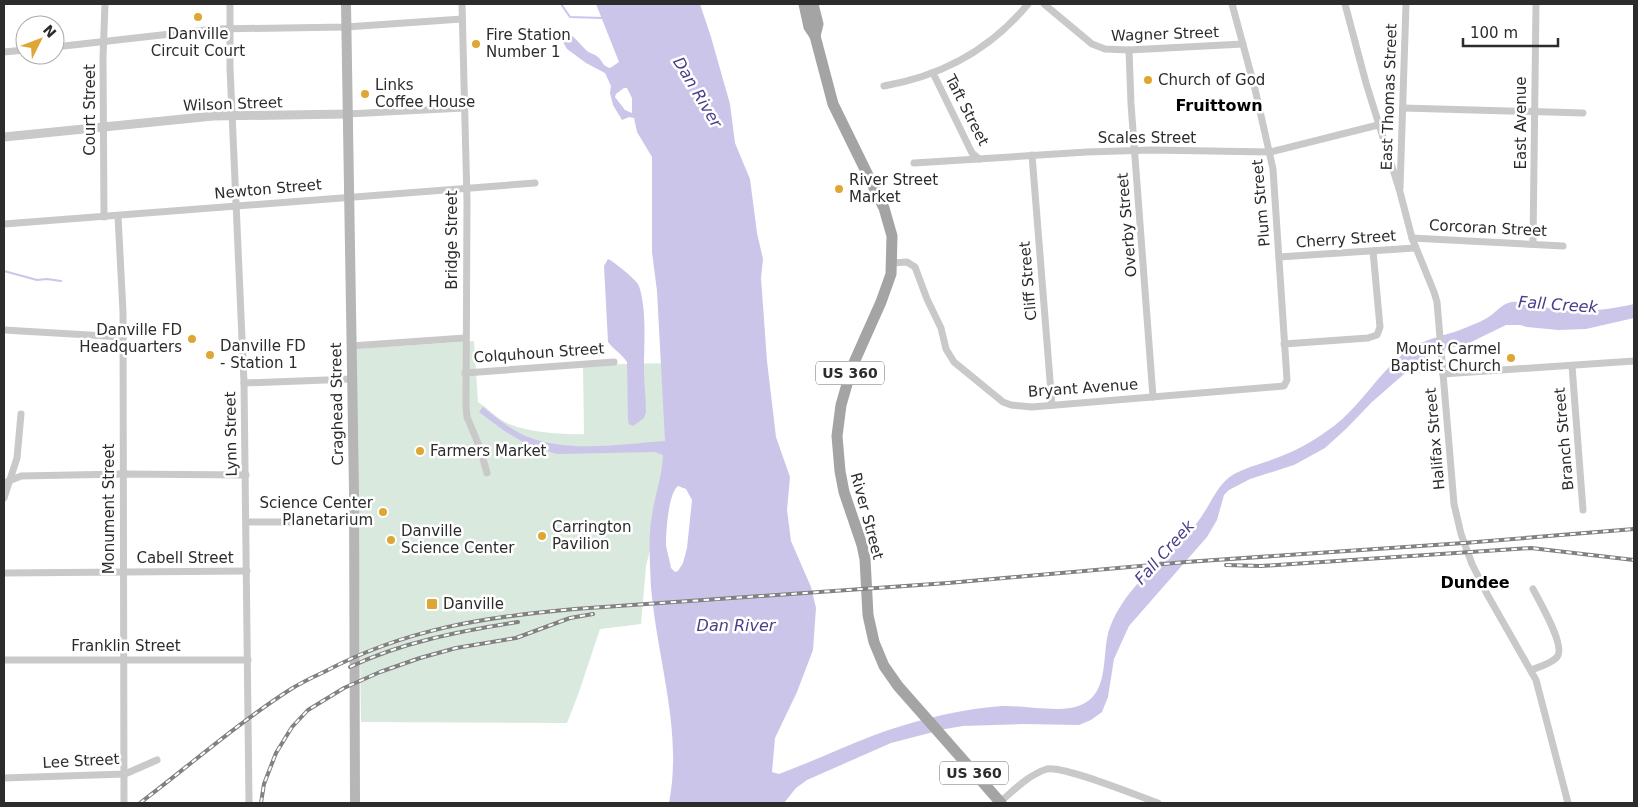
<svg xmlns="http://www.w3.org/2000/svg" width="1638" height="807" font-family="'DejaVu Sans',sans-serif">
	<rect width="100%" height="100%" fill="#fff"/>
	<path fill="#d9e9dd" d="M474,341L478,402C488,408 496,418 507,423C524,432 565,435 584,434L583,365L671,363L662,501L646,566L641,624L600,629L579,692L567,723L361,722L356,349Z"/>
	<g fill="#cbc6e9" fill-rule="evenodd">
		<path d="M596,4H700L711,37L730,104L735,143L750,179L757,233L763,259L761,278L767,361L776,437L790,477L787,510L791,541L811,587L816,608L813,650L797,692L775,738L772,772L779,774C811,762 841,748 872,736C911,721 961,709 1002,706C1027,705 1065,715 1085,703C1109,690 1102,652 1109,630C1114,615 1123,601 1133,589C1156,562 1186,542 1205,511C1214,497 1219,483 1234,474C1249,466 1268,462 1284,455C1302,448 1319,437 1334,426C1357,408 1372,384 1392,364C1420,335 1440,340 1472,325C1477,323 1482,321 1487,318C1494,314 1500,306 1508,303C1521,298 1546,309 1560,310C1584,313 1611,309 1634,304V318L1586,329L1558,330L1527,327L1520,325H1506L1465,345L1443,349L1416,364L1396,381L1372,402L1347,428L1325,448L1294,465L1250,479L1229,490L1224,495L1217,520L1207,537L1129,626L1114,659L1108,697L1102,712L1091,720L1079,725L1022,724L963,726L945,729L891,743L807,780L796,788L784,803H669C683,730 657,660 651,587C650,565 648,537 652,515C655,494 662,478 663,455L655,452L557,454L528,445L503,430L479,412L483,407C497,418 511,430 528,437C571,453 620,444 665,441L657,291L652,252V157L637,132L634,118L629,117L622,120L613,105L610,93L611,86L605,73L586,63L567,49L559,35L562,30C573,34 579,43 587,51C591,54 595,54 598,57C603,61 602,66 610,68L619,62ZM624,88H627L632,98V113L625,110L615,97L616,94ZM678,486L686,489L692,500L687,548L683,563L678,571L675,572L671,568C670,561 667,552 666,545C666,532 668,494 678,486Z"/>
		<path d="M608,259C612,260 638,281 639,286C647,310 644,344 644,370C644,384 646,398 646,412L644,418L633,426L629,424L628,420L627,362C622,354 614,350 608,342L604,266Z"/>
	</g>
	<g fill="none" stroke-linecap="round" stroke-linejoin="round">
		<g stroke="#cbc6e9" stroke-width="2">
			<polyline points="561,4 570,17 602,18"/>
			<polyline points="4,271 37,280 47,279 61,281"/>
		</g>
		<g stroke="#c9c9c9" stroke-width="7">
			<polyline points="230,4 230,68 244,383 249,803"/>
			<polyline points="462,4 467,201 466,407 467,417 480,448 487,473"/>
			<polyline points="1044,4 1092,44 1105,49 1129,50 1243,44"/>
			<polyline points="1345,4 1366,83 1400,192 1412,238 1434,292 1437,302 1454,504 1461,534 1472,564 1487,594 1536,680 1568,803"/>
			<polyline points="55,47 215,29 346,27 462,19"/>
			<polyline points="1129,50 1131,104 1153,397"/>
			<polyline points="4,52 25,50"/>
			<polyline points="933,73 972,153 979,159"/>
			<path d="M884,86C941,76 991,49 1028,4"/>
			<polyline points="1403,108 1583,113"/>
			<polyline points="348,114 464,108"/>
			<polyline points="1032,155 1052,405"/>
			<polyline points="914,163 1087,152 1151,150 1270,152 1378,125"/>
			<polyline points="1400,188 1406,4"/>
			<polyline points="118,216 123,312 124,803"/>
			<polyline points="104,217 103,57 105,4"/>
			<polyline points="4,224 535,183"/>
			<polyline points="1412,238 1563,246"/>
			<polyline points="1533,243 1536,4"/>
			<polyline points="1279,257 1415,248"/>
			<polyline points="892,263 907,262 915,267 927,299 941,328 946,349 954,362 1003,402 1011,405 1032,407 1284,386 1287,380 1273,169 1255,89 1232,4"/>
			<polyline points="4,330 123,337"/>
			<polyline points="1284,344 1368,338 1377,335 1380,327 1373,251"/>
			<polyline points="351,346 465,338"/>
			<polyline points="1572,366 1583,510"/>
			<polyline points="465,373 614,362"/>
			<polyline points="1443,374 1634,361"/>
			<polyline points="244,383 352,379"/>
			<polyline points="4,483 21,476 122,474 246,475"/>
			<polyline points="4,498 17,458 21,414"/>
			<polyline points="247,522 354,522"/>
			<polyline points="4,573 247,571"/>
			<polyline points="4,660 248,660"/>
			<path d="M1531,670C1539,667 1550,664 1556,658C1568,649 1539,601 1533,589"/>
			<polyline points="4,778 125,774 157,760"/>
			<path d="M999,803C1013,791 1028,775 1047,769C1063,765 1138,796 1158,803"/>
		</g>
		<polyline stroke="#c9c9c9" stroke-width="9" points="4,137 213,116 348,114"/>
		<polyline stroke="#b6b6b6" stroke-width="10" points="346,4 354,491 355,803"/>
		<g stroke="#a4a4a4" stroke-width="11">
			<polyline points="804,4 809,27 815,36"/>
			<polyline points="813,4 818,24 815,36 833,104 884,208 892,236 891,274 881,302 852,367 841,405 837,436 840,471 844,492 862,545 865,559 868,615 874,642 884,666 898,686 1001,803"/>
		</g>
		<g stroke="#818181" stroke-width="4">
			<g id="rail">
				<polyline points="1226,565 1261,566 1531,548 1634,560"/>
				<path d="M350,667C402,642 461,631 518,622"/>
				<path d="M140,803C190,765 238,723 291,689C301,683 313,677 324,672C405,629 484,617 575,609L948,583L1186,562L1464,543L1634,529"/>
				<polyline points="261,803 264,784 276,753 292,727 308,710 344,688 380,672 420,658 456,648 516,638 570,618 593,614"/>
			</g>
		</g>
		<use href="#rail" stroke="#fff" stroke-width="2" stroke-dasharray="5.5" stroke-linecap="butt"/>
	</g>
	<g fill="#dea633" stroke="#fff" stroke-width="2">
		<circle cx="198" cy="17" r="5"/>
		<circle cx="476" cy="44" r="5"/>
		<circle cx="1148" cy="80" r="5"/>
		<circle cx="365" cy="94" r="5"/>
		<circle cx="839" cy="189" r="5"/>
		<circle cx="192" cy="339" r="5"/>
		<circle cx="210" cy="355" r="5"/>
		<circle cx="1511" cy="358" r="5"/>
		<circle cx="420" cy="451" r="5"/>
		<circle cx="383" cy="512" r="5"/>
		<circle cx="542" cy="536" r="5"/>
		<circle cx="391" cy="540" r="5"/>
		<rect x="426" y="598" width="12" height="12" rx="2.5"/>
	</g>
	<g text-anchor="middle" stroke-width="5" stroke-linejoin="round" paint-order="stroke">
		<g fill="#fff" stroke="#6b6b6b" stroke-width="1">
			<rect x="816" y="361.5" width="68" height="23" rx="4"/>
			<rect x="940" y="761.5" width="68" height="23" rx="4"/>
		</g>
		<g font-size="14" font-weight="bold" fill="#2c2c2c">
			<text x="850" y="378">US 360</text>
			<text x="974" y="778">US 360</text>
		</g>
		<g font-size="15" fill="#2c2c2c" stroke="#fff" text-anchor="start">
			<text x="198" y="39" text-anchor="middle">Danville<tspan x="198" dy="17">Circuit Court</tspan></text>
			<text x="486" y="40">Fire Station<tspan x="486" dy="17">Number 1</tspan></text>
			<text x="1158" y="85">Church of God</text>
			<text x="375" y="90">Links<tspan x="375" dy="17">Coffee House</tspan></text>
			<text x="849" y="185">River Street<tspan x="849" dy="17">Market</tspan></text>
			<text x="182" y="335" text-anchor="end">Danville FD<tspan x="182" dy="17">Headquarters</tspan></text>
			<text x="220" y="351">Danville FD<tspan x="220" dy="17">- Station 1</tspan></text>
			<text x="1501" y="354" text-anchor="end">Mount Carmel<tspan x="1501" dy="17">Baptist Church</tspan></text>
			<text x="430" y="456">Farmers Market</text>
			<text x="373" y="508" text-anchor="end">Science Center<tspan x="373" dy="17">Planetarium</tspan></text>
			<text x="552" y="532">Carrington<tspan x="552" dy="17">Pavilion</tspan></text>
			<text x="401" y="536">Danville<tspan x="401" dy="17">Science Center</tspan></text>
			<text x="443" y="609">Danville</text>
		</g>
		<g font-size="15" fill="#2c2c2c" stroke="#fff">
			<text transform="translate(1165 34) rotate(-2)" y="5">Wagner Street</text>
			<text transform="translate(1389 97) rotate(-88)" y="5">East Thomas Street</text>
			<text transform="translate(233 104) rotate(-2)" y="5">Wilson Street</text>
			<text transform="translate(90 110) rotate(-90)" y="5">Court Street</text>
			<text transform="translate(967 110) rotate(63)" y="5">Taft Street</text>
			<text transform="translate(1521 123) rotate(-90)" y="5">East Avenue</text>
			<text x="1147" y="143">Scales Street</text>
			<text transform="translate(268 189) rotate(-5)" y="5">Newton Street</text>
			<text transform="translate(1261 203) rotate(-95)" y="5">Plum Street</text>
			<text transform="translate(1127 225) rotate(-95)" y="5">Overby Street</text>
			<text transform="translate(1488 228) rotate(3)" y="5">Corcoran Street</text>
			<text transform="translate(1346 239) rotate(-4)" y="5">Cherry Street</text>
			<text transform="translate(452 240) rotate(-90)" y="5">Bridge Street</text>
			<text transform="translate(1028 281) rotate(-95)" y="5">Cliff Street</text>
			<text transform="translate(539 353) rotate(-4)" y="5">Colquhoun Street</text>
			<text transform="translate(1083 388) rotate(-4)" y="5">Bryant Avenue</text>
			<text transform="translate(337 404) rotate(-91)" y="5">Craghead Street</text>
			<text transform="translate(231 434) rotate(-91)" y="5">Lynn Street</text>
			<text transform="translate(1435 439) rotate(-95)" y="5">Halifax Street</text>
			<text transform="translate(1564 439) rotate(-95)" y="5">Branch Street</text>
			<text transform="translate(109 509) rotate(-90)" y="5">Monument Street</text>
			<text transform="translate(867 516) rotate(75)" y="5">River Street</text>
			<text x="185" y="563">Cabell Street</text>
			<text x="126" y="651">Franklin Street</text>
			<text transform="translate(81 761) rotate(-3)" y="5">Lee Street</text>
		</g>
		<g font-size="16" font-style="italic" fill="#483e8a" stroke="#fff">
			<text transform="translate(698 92) rotate(59)" y="6">Dan River</text>
			<text transform="translate(1558 304) rotate(4)" y="6">Fall Creek</text>
			<text transform="translate(1164 552) rotate(-48)" y="6">Fall Creek</text>
			<text x="736" y="631">Dan River</text>
		</g>
		<g font-size="16" font-weight="bold" fill="#000" stroke="#fff">
			<text x="1219" y="111">Fruittown</text>
			<text x="1475" y="588">Dundee</text>
		</g>
	</g>
	<rect width="1638" height="807" fill="none" stroke="#2c2c2c" stroke-width="10"/>
	<g transform="translate(40 40) rotate(48)"><circle r="24" fill="#ffffff" stroke="#ababab"/>
	<path d="M0-4L9 19L0 12L-9 19Z" fill="#dea633"/>
	<text y="-8" font-size="14" font-weight="bold" text-anchor="middle" fill="#2c2c2c">N</text>
	</g>
	<path d="M1463 38v8h95v-8" fill="none" stroke="#2c2c2c" stroke-width="2.5"/>
	<text x="1470" y="38" font-size="15" fill="#2c2c2c" stroke="#ffffff" stroke-width="4" paint-order="stroke">100 m</text>
</svg>
